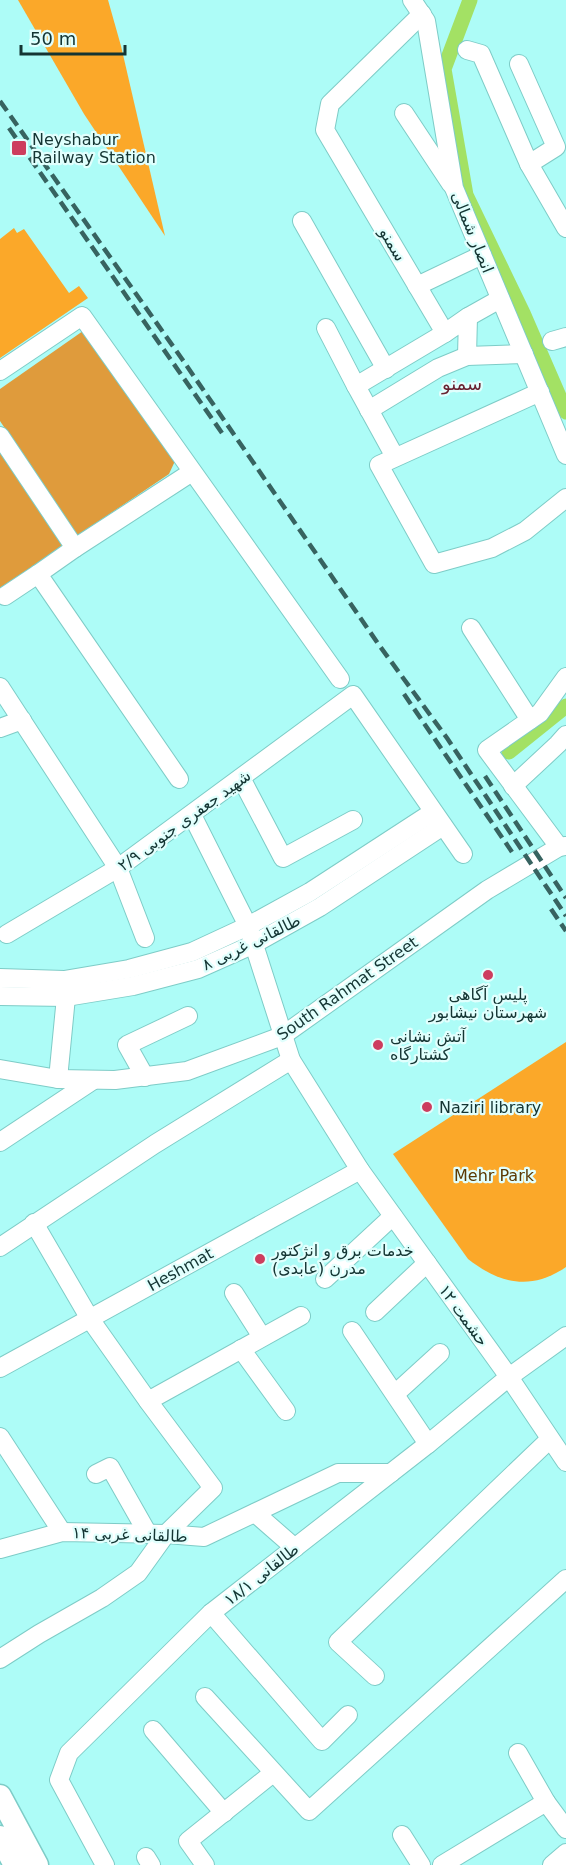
<svg xmlns="http://www.w3.org/2000/svg" width="566" height="1865" font-family="'DejaVu Sans','Noto Naskh Arabic',sans-serif">
	<rect width="100%" height="100%" fill="#adfcf7"/>
	<g fill="#fba829">
		<polygon points="18,0 108,0 121,46 165,236 84,114"/>
		<polygon points="14,228 17,233 24,229 69,293 79,286 88,298 0,358 0,239"/>
		<path d="M566,1042V1267C531,1291 500,1284 468,1259L393,1154Z"/>
	</g>
	<g fill="#df9b3c">
		<polygon points="83,331 175,461 169,474 77,536 0,421 0,389"/>
		<polygon points="0,450 64,546 0,588"/>
	</g>
	<g fill="none" stroke-linecap="round" stroke-linejoin="round">
		<g stroke="#a3e164" stroke-width="15">
			<polyline points="470,0 444,69 466,195 523,313 566,412"/>
			<polyline points="509,752 566,706"/>
		</g>
		<g stroke="#7eccc7" stroke-width="20">
			<g id="minor">
				<polyline points="412,0 426,21 454,188 566,455"/>
				<polyline points="467,50 481,54 529,164 566,228"/>
				<polyline points="519,64 556,147 529,164"/>
				<polyline points="404,113 451,184"/>
				<polyline points="302,221 386,369"/>
				<polyline points="417,286 482,255"/>
				<polyline points="468,317 500,299"/>
				<polyline points="326,328 356,386"/>
				<polyline points="445,333 468,317 467,356"/>
				<polyline points="552,341 566,337"/>
				<polyline points="0,371 82,316 340,679"/>
				<polyline points="540,392 379,465 434,564 492,548 525,531 566,498"/>
				<polyline points="369,410 438,368 467,356 524,354"/>
				<polyline points="0,436 75,548 192,472"/>
				<polyline points="395,457 356,386 445,333 325,130 330,104 422,14"/>
				<polyline points="75,548 38,574 179,779"/>
				<polyline points="5,596 38,574"/>
				<polyline points="471,628 530,720"/>
				<polyline points="0,687 118,868 145,938"/>
				<polyline points="0,728 22,720"/>
				<polyline points="241,778 283,858 353,820"/>
				<polyline points="513,786 558,744 566,735"/>
				<polyline points="192,815 248,926 291,1060 360,1170 509,1377 566,1462"/>
				<polyline points="559,847 487,750 540,713 566,677"/>
				<polyline points="7,934 118,868 353,695 463,854"/>
				<polyline points="0,978 64,980 129,969 192,952 248,926 310,892 433,812"/>
				<polyline points="0,996 66,997 133,986 198,969 252,945 320,907 443,826"/>
				<polyline points="0,1069 58,1079 115,1080 187,1071 282,1036 487,890 559,847 566,846"/>
				<polyline points="145,1077 127,1045 188,1016"/>
				<polyline points="58,1079 66,997"/>
				<polyline points="0,1142 92,1081"/>
				<polyline points="0,1247 155,1144 291,1060"/>
				<polyline points="325,1279 393,1216"/>
				<polyline points="234,1293 262,1337"/>
				<polyline points="375,1312 427,1263"/>
				<polyline points="352,1331 428,1444"/>
				<polyline points="241,1349 286,1411"/>
				<polyline points="0,1368 360,1170"/>
				<polyline points="395,1394 440,1353"/>
				<polyline points="148,1401 301,1316"/>
				<polyline points="0,1437 62,1532"/>
				<polyline points="96,1474 110,1467 148,1534"/>
				<polyline points="255,1513 295,1548"/>
				<polyline points="0,1549 62,1532 166,1534 204,1537 338,1473 391,1473"/>
				<polyline points="211,1613 322,1741 348,1715"/>
				<polyline points="0,1659 39,1634 102,1598 138,1573 166,1534 213,1488 148,1401 90,1319 34,1223"/>
				<polyline points="375,1676 338,1642 550,1439"/>
				<polyline points="205,1697 309,1811 566,1579"/>
				<polyline points="153,1730 224,1813"/>
				<polyline points="518,1753 546,1802"/>
				<polyline points="402,1835 421,1865"/>
				<polyline points="146,1857 151,1865"/>
				<polyline points="105,1865 59,1780 69,1753 211,1613 428,1444 509,1377 566,1336"/>
				<polyline points="205,1865 188,1841 273,1773"/>
				<polyline points="442,1865 546,1802 566,1829"/>
				<polyline points="552,1865 566,1853"/>
			</g>
		</g>
		<g stroke="#7eccc7" stroke-width="25">
			<g id="major">
				<polyline points="0,1796 37,1865"/>
				<polyline points="0,1837 15,1865"/>
			</g>
		</g>
		<use href="#minor" stroke="#fff" stroke-width="18"/>
		<use href="#major" stroke="#fff" stroke-width="22"/>
		<g stroke="#376360" stroke-width="4.5" stroke-dasharray="12 6" stroke-linecap="butt">
			<polyline points="0,101 182,359 379,645 447,738 566,916"/>
			<polyline points="9,128 222,433"/>
			<polyline points="404,694 512,852"/>
			<polyline points="485,776 566,898"/>
			<polyline points="551,909 566,931"/>
		</g>
	</g>
	<g fill="#cd3d5e" stroke="#e1fffd" stroke-width="2">
		<rect x="11" y="140" width="16" height="16" rx="3"/>
		<circle cx="488" cy="975" r="6"/>
		<circle cx="378" cy="1045" r="6"/>
		<circle cx="427" cy="1107" r="6"/>
		<circle cx="260" cy="1259" r="6"/>
	</g>
	<g text-anchor="middle" stroke-width="4.5" stroke-linejoin="round" paint-order="stroke">
		<g font-size="16" fill="#143533" stroke="#e1fffd" text-anchor="start">
			<text x="32" y="145">Neyshabur<tspan x="32" dy="18">Railway Station</tspan></text>
			<text x="488" y="1000" text-anchor="middle">پلیس آگاهی<tspan x="488" dy="18">شهرستان نیشابور</tspan></text>
			<text x="390" y="1042">آتش نشانی<tspan x="390" dy="18">کشتارگاه</tspan></text>
			<text x="439" y="1113">Naziri library</text>
			<text x="272" y="1256">خدمات برق و انژکتور<tspan x="272" dy="18">مدرن (عابدی)</tspan></text>
		</g>
		<g font-size="16" fill="#143533" stroke="#e1fffd">
			<text transform="translate(473 232) rotate(68)" y="6">انصار شمالی</text>
			<text transform="translate(393 244) rotate(59)" y="6">سمنو</text>
			<text transform="translate(184 820) rotate(-36)" y="6">شهید جعفری جنوبی ۲/۹</text>
			<text transform="translate(251 942) rotate(-26)" y="6">طالقانی غربی ۸</text>
			<text transform="translate(347 988) rotate(-35)" y="6">South Rahmat Street</text>
			<text transform="translate(180 1269) rotate(-29)" y="6">Heshmat</text>
			<text transform="translate(464 1315) rotate(54)" y="6">حشمت ۱۲</text>
			<text transform="translate(130 1534) rotate(2)" y="6">طالقانی غربی ۱۴</text>
			<text transform="translate(261 1574) rotate(-38)" y="6">طالقانی ۱۸/۱</text>
		</g>
		<g font-size="16" fill="#5b3902" stroke="#e1fffd">
			<text x="494" y="1181">Mehr Park</text>
		</g>
		<g font-size="18" fill="#682230" stroke="#e1fffd">
			<text x="462" y="390">سمنو</text>
		</g>
	</g>
	<path d="M21 45v9h104v-9" fill="none" stroke="#143533" stroke-width="3"/>
	<text x="30" y="45" font-size="18" fill="#143533" stroke="#e1fffd" stroke-width="4.5" paint-order="stroke">50 m</text>
</svg>
